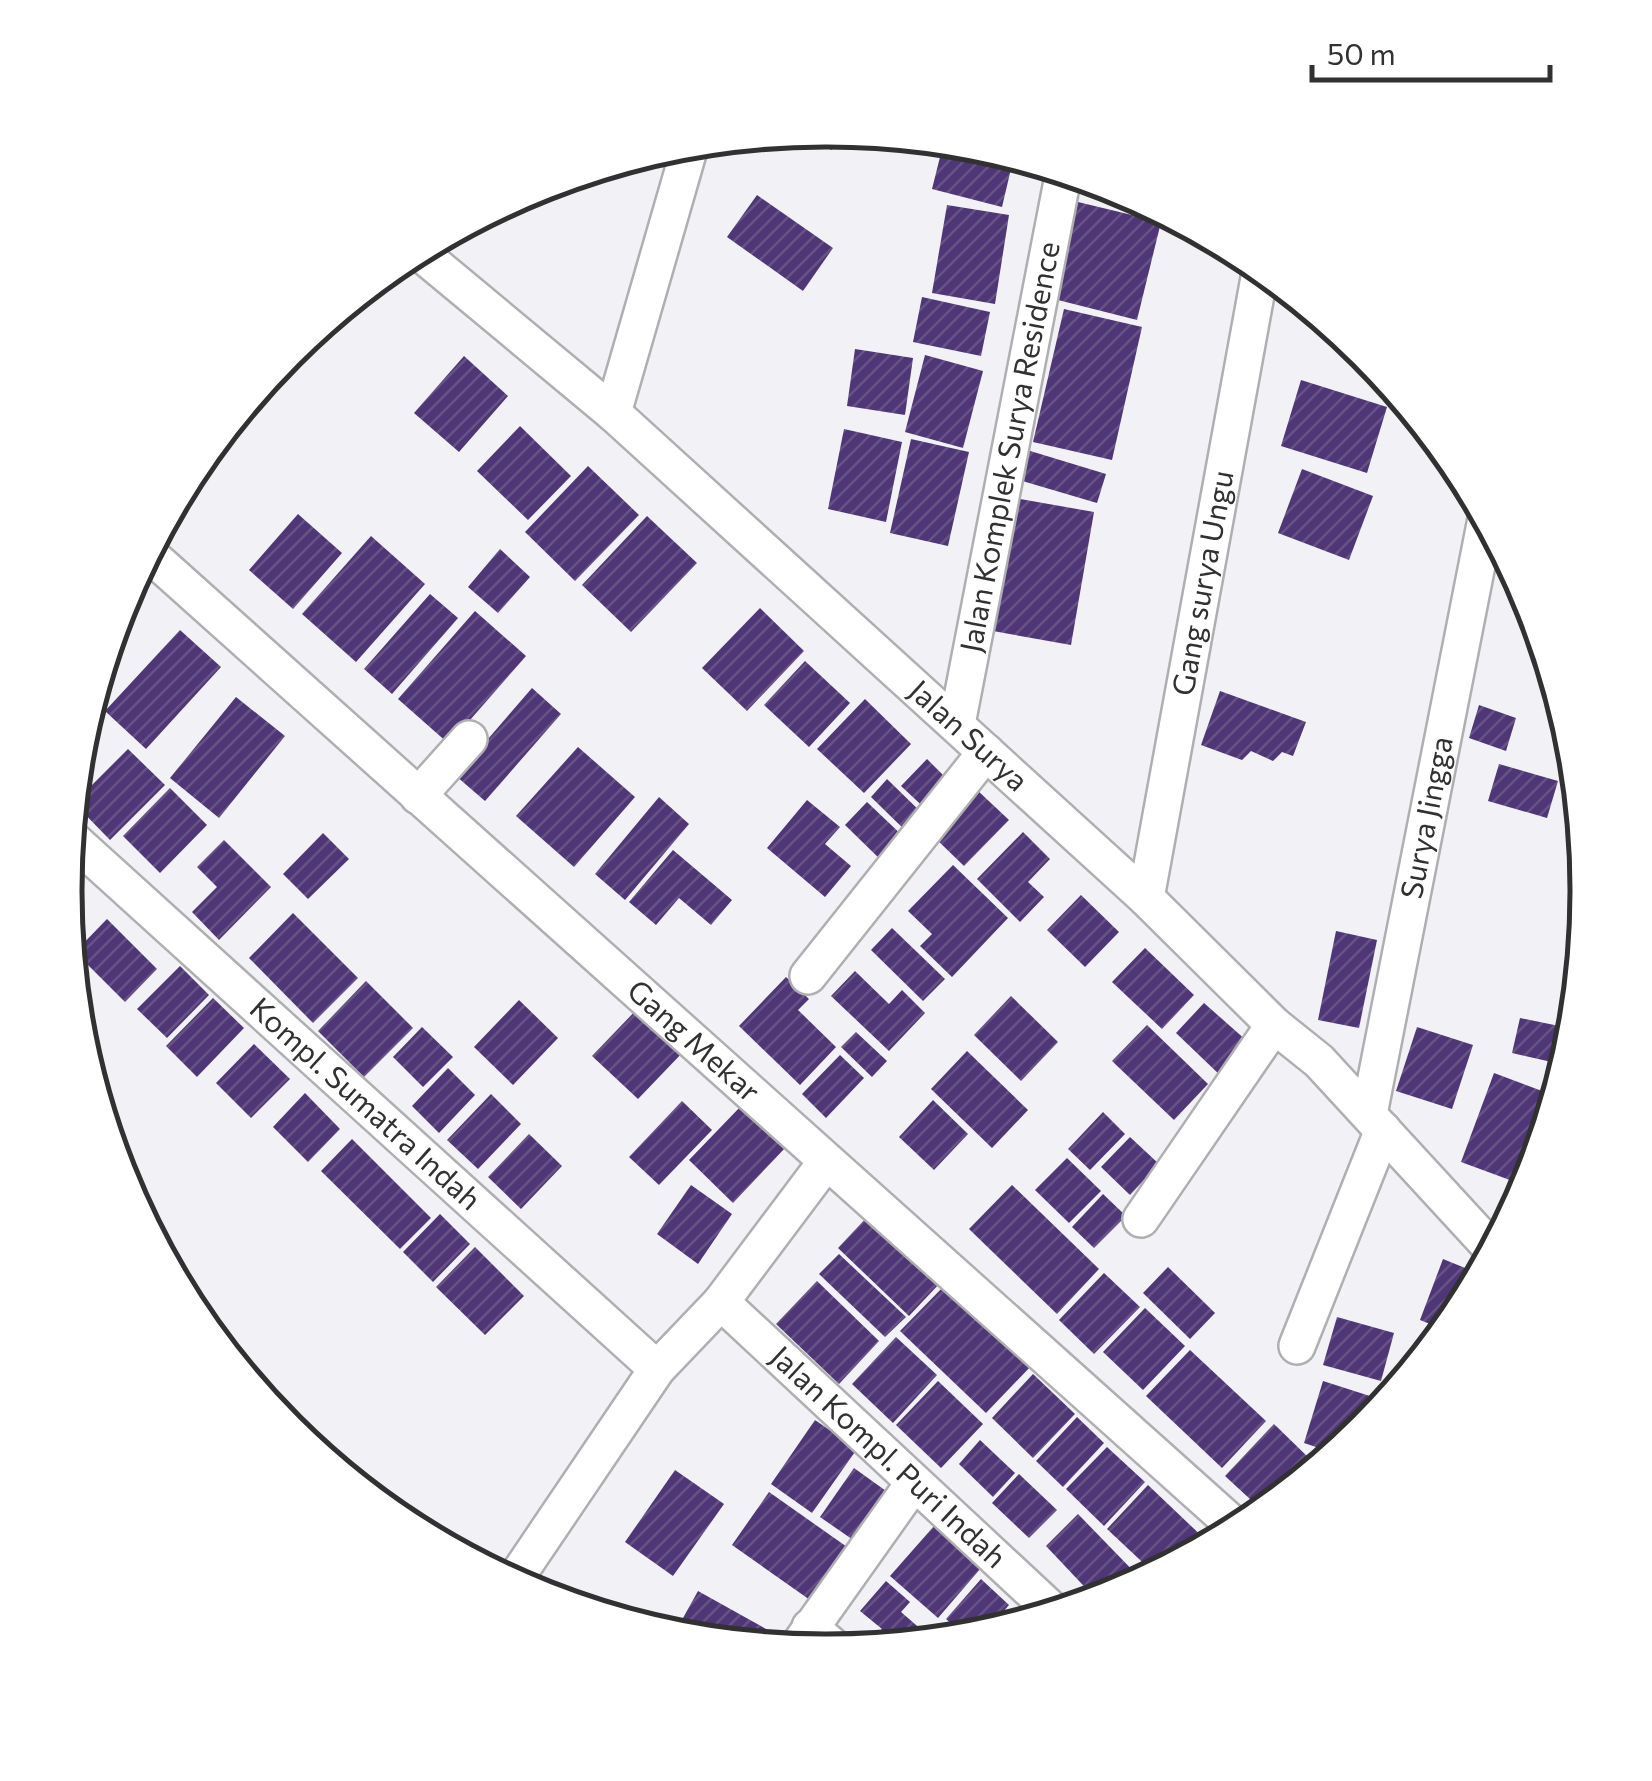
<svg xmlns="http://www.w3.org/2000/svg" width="1652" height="1781" font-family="Commissioner,sans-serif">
	<defs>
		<pattern id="building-hatch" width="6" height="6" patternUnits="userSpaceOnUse" patternTransform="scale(2.5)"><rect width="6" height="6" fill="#4f3676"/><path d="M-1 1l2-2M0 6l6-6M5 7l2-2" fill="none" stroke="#665285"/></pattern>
	</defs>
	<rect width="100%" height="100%" fill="#f2f1f5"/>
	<g fill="url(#building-hatch)">
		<polygon points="827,130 840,131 832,150 790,133"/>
		<polygon points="944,141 975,144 1014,156 1002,207 932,189"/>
		<polygon points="757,195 833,248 803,291 727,237"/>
		<polygon points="1078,202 1161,222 1137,320 1054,299"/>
		<polygon points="947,205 1009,215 995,304 932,293"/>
		<polygon points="922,297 990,312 981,356 913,342"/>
		<polygon points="1064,309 1142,327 1112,460 1033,442"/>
		<polygon points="855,349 913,358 905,415 847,406"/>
		<polygon points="925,355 983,371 963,448 905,432"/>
		<polygon points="464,356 508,396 459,452 414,413"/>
		<polygon points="1301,380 1387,407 1367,473 1281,446"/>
		<polygon points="520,426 571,476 528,520 477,471"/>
		<polygon points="844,429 902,442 886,522 828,509"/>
		<polygon points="911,439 969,452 948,546 890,533"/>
		<polygon points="1027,450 1106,474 1097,503 1019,480"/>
		<polygon points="588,466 639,515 575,581 525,532"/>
		<polygon points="1302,469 1373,496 1349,560 1278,533"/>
		<polygon points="1015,498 1094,512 1071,645 993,631"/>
		<polygon points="298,514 342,553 293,609 249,570"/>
		<polygon points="647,516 697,563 631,632 582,585"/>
		<polygon points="371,536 425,584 356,662 302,614"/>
		<polygon points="500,549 530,577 498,613 468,587"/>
		<polygon points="430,594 458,618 392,694 364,669"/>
		<polygon points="760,608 804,651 747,711 702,668"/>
		<polygon points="475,611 526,656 449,744 398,699"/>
		<polygon points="180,630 221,667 146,749 105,711"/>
		<polygon points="805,661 850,703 809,747 764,705"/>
		<polygon points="532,688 561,714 485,801 456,776"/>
		<polygon points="1220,691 1306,722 1293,756 1282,752 1273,761 1251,751 1242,760 1201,745"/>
		<polygon points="236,697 285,736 219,818 170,778"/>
		<polygon points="865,699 911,744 864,793 817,749"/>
		<polygon points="1479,705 1516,718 1506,751 1469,738"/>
		<polygon points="578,747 635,797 574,867 516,816"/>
		<polygon points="128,749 165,785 110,840 74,803"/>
		<polygon points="927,759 956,788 931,814 901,786"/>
		<polygon points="1499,764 1558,781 1547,818 1488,801"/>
		<polygon points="887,779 928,819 911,836 871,797"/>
		<polygon points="170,788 207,825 160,873 123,836"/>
		<polygon points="976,789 1009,820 964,866 932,835"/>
		<polygon points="659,797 689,824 625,900 595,874"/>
		<polygon points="807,800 840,827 825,844 851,866 825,897 767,848"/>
		<polygon points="867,802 907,840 884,863 845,825"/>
		<polygon points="1023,832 1050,859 1028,882 1044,897 1020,922 977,879"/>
		<polygon points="323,833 349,859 308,899 283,874"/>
		<polygon points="224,840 271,887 219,940 192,912 217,887 197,867"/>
		<polygon points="673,850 732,900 711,925 679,898 656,925 629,902"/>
		<polygon points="68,863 80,876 65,892 65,890"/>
		<polygon points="953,865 1008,918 952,977 920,946 932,934 908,911"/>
		<polygon points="1081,895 1119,932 1085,967 1047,930"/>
		<polygon points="293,913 358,978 313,1023 249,958"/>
		<polygon points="67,915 82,930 70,942"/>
		<polygon points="107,919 157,969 125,1002 75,952"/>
		<polygon points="892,928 945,979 923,1001 871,950"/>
		<polygon points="1336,931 1377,940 1359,1028 1318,1020"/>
		<polygon points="1145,948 1194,995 1162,1029 1112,982"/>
		<polygon points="180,966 209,995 167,1038 137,1009"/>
		<polygon points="855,971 889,1004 902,990 925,1013 889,1051 831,996"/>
		<polygon points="786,977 809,999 798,1010 836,1047 800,1085 739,1026"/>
		<polygon points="366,981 413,1028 364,1077 318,1031"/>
		<polygon points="1011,996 1058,1042 1021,1081 974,1035"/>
		<polygon points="213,998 244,1028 197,1077 166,1046"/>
		<polygon points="519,1000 558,1038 513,1085 474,1047"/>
		<polygon points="1204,1003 1247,1041 1223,1078 1176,1033"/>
		<polygon points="640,1006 685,1050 638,1099 592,1056"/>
		<polygon points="1520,1018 1564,1027 1556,1063 1512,1053"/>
		<polygon points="1147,1025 1208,1084 1174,1120 1112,1061"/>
		<polygon points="422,1027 453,1057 423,1087 393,1057"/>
		<polygon points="1417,1027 1473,1045 1452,1109 1396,1091"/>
		<polygon points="856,1032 887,1061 872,1077 841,1047"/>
		<polygon points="254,1044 290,1079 251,1118 216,1083"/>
		<polygon points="967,1051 1028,1110 992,1148 931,1089"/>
		<polygon points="840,1055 864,1078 826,1118 802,1094"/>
		<polygon points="448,1068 475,1095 439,1133 412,1106"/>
		<polygon points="1494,1073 1550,1094 1518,1183 1461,1162"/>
		<polygon points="305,1093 340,1129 308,1162 273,1127"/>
		<polygon points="491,1094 521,1124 478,1169 447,1140"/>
		<polygon points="933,1100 968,1134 934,1170 899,1137"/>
		<polygon points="682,1101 712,1130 659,1185 629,1157"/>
		<polygon points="742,1105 786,1147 733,1203 689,1160"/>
		<polygon points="1103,1112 1125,1134 1090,1170 1068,1149"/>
		<polygon points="529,1134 562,1166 521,1209 488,1177"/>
		<polygon points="1130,1137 1159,1164 1130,1195 1101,1167"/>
		<polygon points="352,1139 431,1218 400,1249 321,1171"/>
		<polygon points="1067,1158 1101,1191 1069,1223 1035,1190"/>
		<polygon points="691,1185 732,1214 698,1264 657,1234"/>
		<polygon points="1012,1185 1099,1269 1057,1314 969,1229"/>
		<polygon points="1103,1194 1126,1216 1094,1248 1072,1227"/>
		<polygon points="440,1214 470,1244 433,1282 403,1252"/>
		<polygon points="869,1215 940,1283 909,1316 838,1248"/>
		<polygon points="475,1247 524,1296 485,1335 436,1287"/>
		<polygon points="839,1254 906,1317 885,1337 819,1274"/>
		<polygon points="1443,1259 1480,1274 1458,1314 1445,1330 1420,1320"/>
		<polygon points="1168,1267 1215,1313 1190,1339 1143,1293"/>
		<polygon points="1104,1273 1140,1307 1094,1354 1059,1320"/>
		<polygon points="817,1281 879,1341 839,1384 776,1324"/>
		<polygon points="946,1284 1032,1365 986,1413 900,1331"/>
		<polygon points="1145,1308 1185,1346 1143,1390 1103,1352"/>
		<polygon points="1337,1317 1394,1333 1381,1381 1323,1365"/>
		<polygon points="896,1337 937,1375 893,1423 852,1384"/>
		<polygon points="1190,1350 1266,1421 1222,1468 1146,1396"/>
		<polygon points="1033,1374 1075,1414 1033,1458 992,1418"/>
		<polygon points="1392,1374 1406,1378 1384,1404"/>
		<polygon points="938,1381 983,1424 941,1468 896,1425"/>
		<polygon points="1323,1381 1373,1397 1363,1430 1334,1453 1304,1443"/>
		<polygon points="1077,1417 1104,1443 1063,1487 1036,1461"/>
		<polygon points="815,1420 857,1449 812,1513 771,1484"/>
		<polygon points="287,1421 319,1450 317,1453 287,1428 284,1424"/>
		<polygon points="1274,1424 1312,1461 1263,1511 1225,1476"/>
		<polygon points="980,1440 1015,1473 993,1497 959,1464"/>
		<polygon points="1107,1447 1145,1482 1104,1526 1066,1489"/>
		<polygon points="854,1468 893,1496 859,1544 820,1517"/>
		<polygon points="675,1470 724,1504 673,1576 625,1542"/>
		<polygon points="1019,1474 1057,1510 1029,1538 992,1503"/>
		<polygon points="1148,1485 1210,1544 1155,1574 1107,1529"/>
		<polygon points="769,1492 857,1554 820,1607 732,1545"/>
		<polygon points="1078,1514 1142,1580 1097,1600 1046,1546"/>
		<polygon points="934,1526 981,1568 938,1618 890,1576"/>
		<polygon points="981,1579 1009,1605 984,1634 968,1638 946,1619"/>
		<polygon points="886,1581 910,1602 901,1612 923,1631 913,1643 866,1648 882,1629 860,1611"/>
		<polygon points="698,1591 784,1639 780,1647 673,1636"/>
		<polygon points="929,1630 941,1640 919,1642"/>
	</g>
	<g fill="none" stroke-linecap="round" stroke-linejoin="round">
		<g stroke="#afaeb1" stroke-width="40">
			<g id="minor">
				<path id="s1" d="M417,250L613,413L1146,898L1274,1025L1319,1061L1493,1250"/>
				<polyline points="613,413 691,143"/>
				<path id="s2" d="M148,553L1238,1529"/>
				<path id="s3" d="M957,724L1064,171"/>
				<polyline points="418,796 469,739"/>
				<path id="s4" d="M70,837L657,1369"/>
				<path id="s5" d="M1146,898L1261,267"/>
				<polyline points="808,976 986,752"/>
				<path id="s6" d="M1369,1114L1486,519"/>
				<polyline points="1141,1219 1274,1025"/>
				<path id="s7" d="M721,1302L1055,1613"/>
				<polyline points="1297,1346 1383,1130"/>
				<polyline points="513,1582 657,1369 721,1302 826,1162"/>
				<polyline points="810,1627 837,1650"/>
				<polyline points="796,1649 913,1484"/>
			</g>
		</g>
		<use href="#minor" stroke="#fff" stroke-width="35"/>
	</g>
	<g text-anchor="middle" stroke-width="10" stroke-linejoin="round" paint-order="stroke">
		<g font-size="30" fill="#313132" stroke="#fff">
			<text dy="10" stroke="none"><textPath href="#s3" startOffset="282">Jalan Komplek Surya Residence</textPath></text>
			<text dy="10" stroke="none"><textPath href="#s5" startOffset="320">Gang surya Ungu</textPath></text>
			<text dy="10" stroke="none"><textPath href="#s1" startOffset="735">Jalan Surya</textPath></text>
			<text dy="10" stroke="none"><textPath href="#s6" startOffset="302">Surya Jingga</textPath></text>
			<text dy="10" stroke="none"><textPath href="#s2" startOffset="732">Gang Mekar</textPath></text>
			<text dy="10" stroke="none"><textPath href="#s4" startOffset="398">Kompl. Sumatra Indah</textPath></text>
			<text dy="10" stroke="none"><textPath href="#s7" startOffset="228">Jalan Kompl. Puri Indah</textPath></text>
		</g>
	</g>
	<path d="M0 0H1652V1781H0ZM825 147H827A743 743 0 0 1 1570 890V891A743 743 0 0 1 827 1634H825A743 743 0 0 1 82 891V890A743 743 0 0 1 825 147Z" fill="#fff" fill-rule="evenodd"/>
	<path fill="none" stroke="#313132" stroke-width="5" d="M825 147H827A743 743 0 0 1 1570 890V891A743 743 0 0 1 827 1634H825A743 743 0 0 1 82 891V890A743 743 0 0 1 825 147Z"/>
	<path d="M1312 65v15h238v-15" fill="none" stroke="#313132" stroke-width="5"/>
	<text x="1327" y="65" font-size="30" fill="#313132" stroke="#ffffff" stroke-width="8" paint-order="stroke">50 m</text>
</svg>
